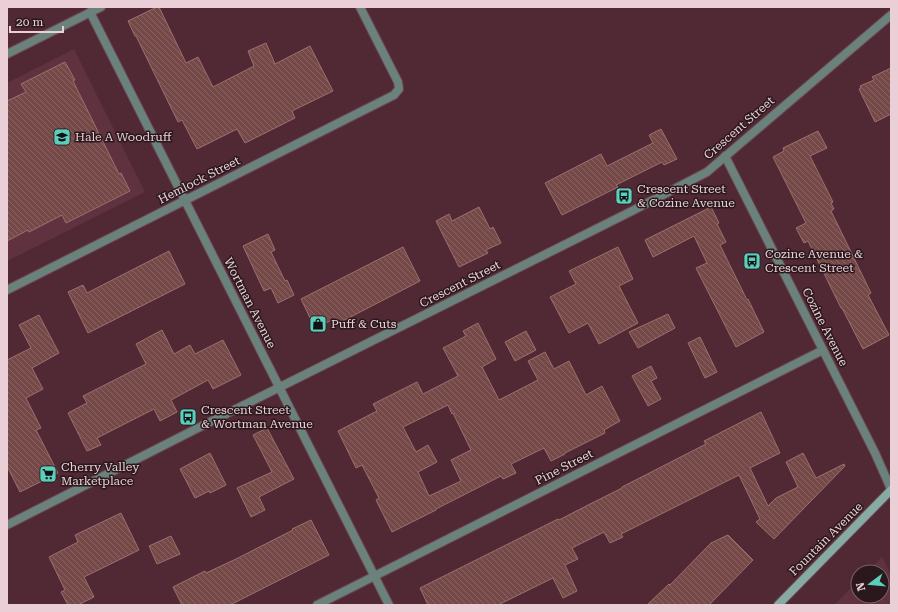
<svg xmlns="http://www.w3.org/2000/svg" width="898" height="612" font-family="'Roboto Serif',serif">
	<defs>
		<pattern id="building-back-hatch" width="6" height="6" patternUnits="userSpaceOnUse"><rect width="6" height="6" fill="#754947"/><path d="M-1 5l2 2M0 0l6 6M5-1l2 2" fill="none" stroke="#896261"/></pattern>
	</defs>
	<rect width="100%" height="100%" fill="#502935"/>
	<g fill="#603240">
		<polygon points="74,49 145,192 7,261 7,83"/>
		<polygon points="882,557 891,575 891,605 834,605 858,581 858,596 882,596 882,572 867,572"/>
	</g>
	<g fill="url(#building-back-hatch)" stroke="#9e6f6d" fill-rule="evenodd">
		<polygon points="157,7 159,7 186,63 198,57 213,87 254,66 248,51 266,43 275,64 310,46 333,91 292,111 295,118 245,143 237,129 197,149 182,120 178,122 136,36 135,36 128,21"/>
		<polygon points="65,62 75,80 73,81 119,174 121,173 130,191 66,223 62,215 29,232 28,230 7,241 7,101 26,92 21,84"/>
		<polygon points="891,68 891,114 875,122 859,89 861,88 860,86 874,80 872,77"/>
		<polygon points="661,129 677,159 664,165 662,162 616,185 618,187 562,215 545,183 601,154 607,166 653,143 649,135"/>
		<polygon points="818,131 827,148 810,156 833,202 831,203 834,209 831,211 871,293 868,295 889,335 863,349 842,308 841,308 808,241 804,243 796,228 806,223 773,157 784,151 783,148"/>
		<polygon points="479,207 490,229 493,227 501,243 486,250 488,253 459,267 436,221 449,214 452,221"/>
		<polygon points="711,207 719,223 717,224 726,242 720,245 747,300 748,299 764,332 736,347 696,268 707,263 694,236 653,257 645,240"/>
		<polygon points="268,234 275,250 271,252 285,281 287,280 294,295 278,303 271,288 264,291 243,246"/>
		<polygon points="403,247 420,281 335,325 332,320 315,328 301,299"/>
		<polygon points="618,247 633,279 619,286 638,323 599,344 588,323 569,333 550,297 576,284 569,271"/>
		<polygon points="169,251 185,284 88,333 68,292 83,285 87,293"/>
		<polygon points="668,314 675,328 638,348 629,332"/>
		<polygon points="39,315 59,353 32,368 43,389 26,398 41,428 36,430 58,473 20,492 7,466 7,360 31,348 19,325"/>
		<path d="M478,323L496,359L482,367L499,400L538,380L528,361L545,352L554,369L569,361L586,395L602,386L620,421L604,430L605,433L565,453V454L551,461L544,448L511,464L516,473L503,479L501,476L436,509V510L392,532L376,500L379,498L362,465L356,468L338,431L377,411L373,404L417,382L423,394L458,376L443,348L466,336L463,331ZM448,405L452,414L453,413L471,450L451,460L461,481L429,496L418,472L437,462L428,445L416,452L403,427Z"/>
		<polygon points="162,330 174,354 190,345 195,354 223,340 241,375 213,389 208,380 171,400 177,412 160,421 154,409 97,438 101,445 87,451 68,413 87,403 83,396 146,364 136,344"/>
		<polygon points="526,331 536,350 515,361 505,342"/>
		<polygon points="700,337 717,372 705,378 688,343"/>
		<polygon points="651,366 657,378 651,381 661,399 648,406 632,376"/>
		<polygon points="761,412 780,453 750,468 768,506 776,498 798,487 786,462 803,453 816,478 844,464 845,466 774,539 756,522 760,519 739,475 621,534 623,537 610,543 604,532 572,548 578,559 565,565 577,591 563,598 553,578 498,605 428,605 420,588 558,519 559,520 590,504 622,488 622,487 706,444 704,441"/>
		<polygon points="267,428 294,479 259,497 265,510 251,517 237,488 272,472 253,435"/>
		<polygon points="210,453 226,485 210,493 209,491 195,498 180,469"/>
		<polygon points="121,513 139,550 84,577 94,597 78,605 68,605 61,592 65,590 49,557 78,542 75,535"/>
		<polygon points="311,520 329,555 230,605 182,605 173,587 205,571 206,573 236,559 293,530 292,529"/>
		<polygon points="728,535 753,560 709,605 647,605 669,584 670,585 711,543"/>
		<polygon points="171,536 180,554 157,564 149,546"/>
	</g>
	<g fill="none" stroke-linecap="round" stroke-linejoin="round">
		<g stroke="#6c4752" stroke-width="10">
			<g id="street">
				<polyline points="90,12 389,605"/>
				<polyline points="7,54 101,7"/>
				<polyline points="725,156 875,453 891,489"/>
				<polyline points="7,290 394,95 399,89 398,82 360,7"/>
				<polyline points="7,525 194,430 630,212 707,172 891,15"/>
				<polyline points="317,605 823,350"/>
			</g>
		</g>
		<g stroke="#6c4752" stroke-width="10">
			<polyline id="secondary" points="778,605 891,490"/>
		</g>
		<use href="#street" stroke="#6a817c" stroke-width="8"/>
		<use href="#secondary" stroke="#86aba3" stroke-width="8"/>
	</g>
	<defs>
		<g id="school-square" transform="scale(0.9)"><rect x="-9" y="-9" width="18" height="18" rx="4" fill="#5bcebc" stroke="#2a181d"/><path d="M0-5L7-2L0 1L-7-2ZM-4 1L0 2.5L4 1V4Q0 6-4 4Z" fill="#111"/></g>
		<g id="bus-square" transform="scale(0.9)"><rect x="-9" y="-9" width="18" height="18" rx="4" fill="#5bcebc" stroke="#2a181d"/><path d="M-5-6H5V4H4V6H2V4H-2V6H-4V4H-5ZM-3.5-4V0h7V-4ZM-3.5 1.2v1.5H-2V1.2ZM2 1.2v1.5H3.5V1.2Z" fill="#111"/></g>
		<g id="shop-square" transform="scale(0.9)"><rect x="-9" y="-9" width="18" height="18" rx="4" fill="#5bcebc" stroke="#2a181d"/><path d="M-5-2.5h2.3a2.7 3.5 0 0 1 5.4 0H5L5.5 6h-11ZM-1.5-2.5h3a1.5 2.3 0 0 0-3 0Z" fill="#111"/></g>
		<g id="supermarket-square" transform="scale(0.9)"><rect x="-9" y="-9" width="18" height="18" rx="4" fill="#5bcebc" stroke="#2a181d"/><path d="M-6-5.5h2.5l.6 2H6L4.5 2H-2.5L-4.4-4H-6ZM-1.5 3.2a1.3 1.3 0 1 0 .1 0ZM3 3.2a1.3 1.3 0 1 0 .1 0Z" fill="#111"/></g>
	</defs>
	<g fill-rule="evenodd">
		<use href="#school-square" x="62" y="137"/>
		<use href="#bus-square" x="624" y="196"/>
		<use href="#bus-square" x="752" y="261"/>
		<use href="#shop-square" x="318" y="324"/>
		<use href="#bus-square" x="188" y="417"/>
		<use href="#supermarket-square" x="48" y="474"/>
	</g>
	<g text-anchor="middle" stroke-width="3" stroke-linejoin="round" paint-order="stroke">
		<g font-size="12" fill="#ead0d6" stroke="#2a181d">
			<text transform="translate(739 128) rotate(-41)" y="4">Crescent Street</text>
			<text transform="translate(199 180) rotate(-27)" y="4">Hemlock Street</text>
			<text transform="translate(460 284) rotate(-27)" y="4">Crescent Street</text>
			<text transform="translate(250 303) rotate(63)" y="4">Wortman Avenue</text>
			<text transform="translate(825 327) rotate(63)" y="4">Cozine Avenue</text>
			<text transform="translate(564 467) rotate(-27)" y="4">Pine Street</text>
			<text transform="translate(826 539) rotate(-45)" y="4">Fountain Avenue</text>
		</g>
		<g font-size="12" fill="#ead0d6" stroke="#2a181d" text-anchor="start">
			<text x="75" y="141">Hale A Woodruff</text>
			<text x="637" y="193">Crescent Street<tspan x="637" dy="14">&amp; Cozine Avenue</tspan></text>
			<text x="765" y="258">Cozine Avenue &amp;<tspan x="765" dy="14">Crescent Street</tspan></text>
			<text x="331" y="328">Puff &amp; Cuts</text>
			<text x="201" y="414">Crescent Street<tspan x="201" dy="14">&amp; Wortman Avenue</tspan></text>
			<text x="61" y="471">Cherry Valley<tspan x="61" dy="14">Marketplace</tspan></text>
		</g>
	</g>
	<rect width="898" height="612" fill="none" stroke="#ead0d6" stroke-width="16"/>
	<g transform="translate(870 584) rotate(254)"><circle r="19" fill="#2a181d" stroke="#776267"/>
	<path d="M0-3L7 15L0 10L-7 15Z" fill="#5bcebc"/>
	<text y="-6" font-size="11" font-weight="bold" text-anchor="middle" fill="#ead0d6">N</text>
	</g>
	<path d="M10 26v6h53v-6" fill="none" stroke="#ead0d6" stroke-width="2"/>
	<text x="16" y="26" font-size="12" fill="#ead0d6" stroke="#2a181d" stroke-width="3" paint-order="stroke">20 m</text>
</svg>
